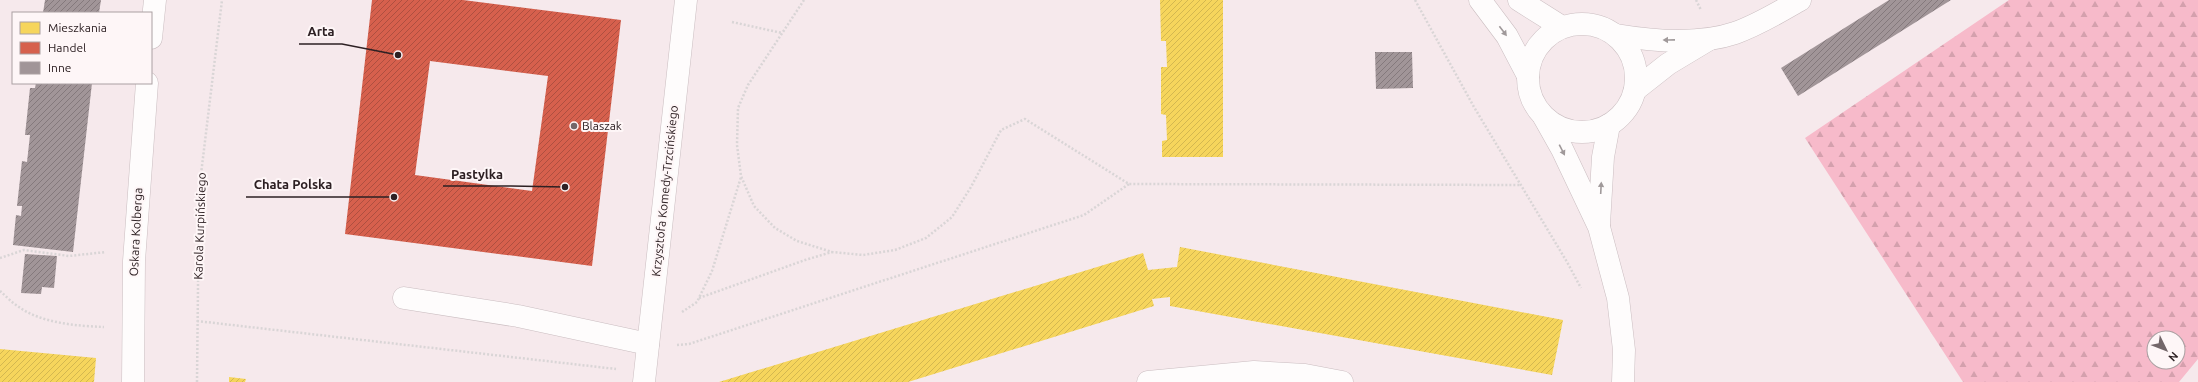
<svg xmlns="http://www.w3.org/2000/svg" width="2198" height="382" font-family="Ubuntu,sans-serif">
	<defs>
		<pattern id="forest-firs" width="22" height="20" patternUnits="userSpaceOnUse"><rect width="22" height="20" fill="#f7baca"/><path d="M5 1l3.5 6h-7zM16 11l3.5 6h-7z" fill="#d4a0ad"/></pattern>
		<pattern id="homes-hatch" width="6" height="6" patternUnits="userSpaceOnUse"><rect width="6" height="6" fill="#f6d55c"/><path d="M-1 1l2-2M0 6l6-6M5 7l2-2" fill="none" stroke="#d3b750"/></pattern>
		<pattern id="shops-hatch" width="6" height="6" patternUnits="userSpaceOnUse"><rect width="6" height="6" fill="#d6604d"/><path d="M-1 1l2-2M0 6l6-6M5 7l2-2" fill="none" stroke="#ae4f40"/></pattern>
		<pattern id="building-hatch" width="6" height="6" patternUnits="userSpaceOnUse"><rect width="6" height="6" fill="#a19598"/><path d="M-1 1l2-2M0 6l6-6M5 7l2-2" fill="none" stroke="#84797c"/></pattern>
	</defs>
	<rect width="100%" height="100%" fill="#f6e9ec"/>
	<path fill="url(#forest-firs)" fill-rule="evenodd" d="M2009,0H2198V359L2179,382H1963L1805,138ZM2154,338H2178V362H2154Z"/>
	<g fill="url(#homes-hatch)">
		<polygon points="1160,0 1223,0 1223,157 1162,157 1162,141 1167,140 1166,115 1161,114 1161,67 1167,67 1166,41 1161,41"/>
		<polygon points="1180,247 1563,320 1552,375 1170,306 1170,297 1152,299 1154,306 908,382 719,382 1143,253 1148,270 1177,267"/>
		<polygon points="0,349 96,358 94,382 0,382"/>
		<polygon points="229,377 246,379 245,382 229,382"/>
	</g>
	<path fill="url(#shops-hatch)" fill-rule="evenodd" d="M372,0H463L621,20L592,266L345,234ZM430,61L548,76L532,191L415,175Z"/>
	<g fill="url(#building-hatch)">
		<polygon points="45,0 101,0 99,13 43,13"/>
		<polygon points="1889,0 1951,0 1798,96 1781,68"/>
		<polygon points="1375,52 1412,52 1413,88 1376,89"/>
		<polygon points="36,83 92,83 73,252 13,245 16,215 21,216 22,206 17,206 22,161 27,162 30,135 25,135 30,88 35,88"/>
		<polygon points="25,254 57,256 54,288 42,287 41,294 21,293"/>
	</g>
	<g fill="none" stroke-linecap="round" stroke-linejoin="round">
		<g stroke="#cabdc0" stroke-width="23">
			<g id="minor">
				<polyline points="1480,0 1507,36 1528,76"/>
				<polyline points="1519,0 1562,27"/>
				<circle cx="1582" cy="78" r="54"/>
				<path d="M1616,35C1652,41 1700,45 1735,33C1758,25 1779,12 1800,0"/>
				<polyline points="151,38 155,0"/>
				<polyline points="1635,90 1668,64 1708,40"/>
				<polyline points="1544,117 1562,149 1599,227 1618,298 1624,350 1623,382"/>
				<polyline points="1599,224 1603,157 1609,125"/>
				<polyline points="404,298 518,316 648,344"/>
				<polyline points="133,382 134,261 147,83"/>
				<polyline points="644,382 686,0"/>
				<polyline points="1148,382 1254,372 1305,375 1342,382"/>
			</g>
		</g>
		<g stroke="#d9d5d6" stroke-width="2.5" stroke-dasharray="2 2" stroke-linecap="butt">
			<polyline points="804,0 748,85 738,108 737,145 741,176 754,206 775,228 797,241 832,252 863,255 895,250 926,238 952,217 971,187 1001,130 1025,119 1129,184 1521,185"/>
			<polyline points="1415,0 1474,107 1567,262 1581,288"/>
			<polyline points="1696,0 1701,10"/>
			<polyline points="732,22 782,33"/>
			<polyline points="0,258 24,250 69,256 106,252"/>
			<path d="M0,291C6,296 12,303 19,307C41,323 77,326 104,327"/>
			<polyline points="699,298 805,260 832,252"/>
			<polyline points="682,312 697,302 712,271 741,177"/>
			<polyline points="197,321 616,369"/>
			<polyline points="677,345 689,344 1084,215 1129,184"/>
			<polyline points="197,382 199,191 222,0"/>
		</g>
		<use href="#minor" stroke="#fefcfc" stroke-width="22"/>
	</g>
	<defs><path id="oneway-solid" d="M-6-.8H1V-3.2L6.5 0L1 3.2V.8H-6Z"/></defs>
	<g fill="#a0999a">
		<use href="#oneway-solid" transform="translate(1503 31) rotate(53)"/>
		<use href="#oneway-solid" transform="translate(1669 40) rotate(179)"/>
		<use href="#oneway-solid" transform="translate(1562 150) rotate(63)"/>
		<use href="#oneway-solid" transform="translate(1601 188) rotate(-87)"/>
	</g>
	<circle fill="#736669" stroke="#fef6f7" stroke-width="1.5" cx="574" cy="126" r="4"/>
	<g text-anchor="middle" stroke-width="4" stroke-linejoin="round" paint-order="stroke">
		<g font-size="12" fill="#2d2023" stroke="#fef6f7" text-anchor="start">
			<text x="582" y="130">Blaszak</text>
		</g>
		<g font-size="12" fill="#2d2023" stroke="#fef6f7">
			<text transform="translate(665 191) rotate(-84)" y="4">Krzysztofa Komedy-Trzcińskiego</text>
			<text transform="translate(200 226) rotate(-88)" y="4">Karola Kurpińskiego</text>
			<text transform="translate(136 232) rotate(-87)" y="4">Oskara Kolberga</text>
		</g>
	</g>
	<path fill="none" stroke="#2d2023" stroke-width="1.5" d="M398 55L342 44H299M565 187L511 186H443M394 197L340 197H246"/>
	<g fill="#2d2023" stroke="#fef6f7" stroke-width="1.5">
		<circle cx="398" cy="55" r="4"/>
		<circle cx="565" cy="187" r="4"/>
		<circle cx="394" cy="197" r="4"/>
	</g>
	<g font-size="13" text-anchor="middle" font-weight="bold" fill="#2d2023" stroke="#fef6f7" stroke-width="4" stroke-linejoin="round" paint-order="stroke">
		<text x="321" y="36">Arta</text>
		<text x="477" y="179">Pastylka</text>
		<text x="293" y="189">Chata Polska</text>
	</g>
	<rect x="12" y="12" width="140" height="72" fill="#fef6f7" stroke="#aaa0a2"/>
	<rect x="20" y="22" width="20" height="12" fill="#f6d55c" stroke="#aaa0a2"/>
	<text x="48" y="32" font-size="12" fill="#2d2023">Mieszkania</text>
	<rect x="20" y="42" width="20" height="12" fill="#d6604d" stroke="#aaa0a2"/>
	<text x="48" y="52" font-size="12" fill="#2d2023">Handel</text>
	<rect x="20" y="62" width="20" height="12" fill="#a19598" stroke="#aaa0a2"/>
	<text x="48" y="72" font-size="12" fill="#2d2023">Inne</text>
	<g transform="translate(2166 350) rotate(133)"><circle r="19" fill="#fef6f7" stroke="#aaa0a2"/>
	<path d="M0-3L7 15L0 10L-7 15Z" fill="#736669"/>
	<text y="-6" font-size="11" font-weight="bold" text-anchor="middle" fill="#2d2023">N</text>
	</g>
</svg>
